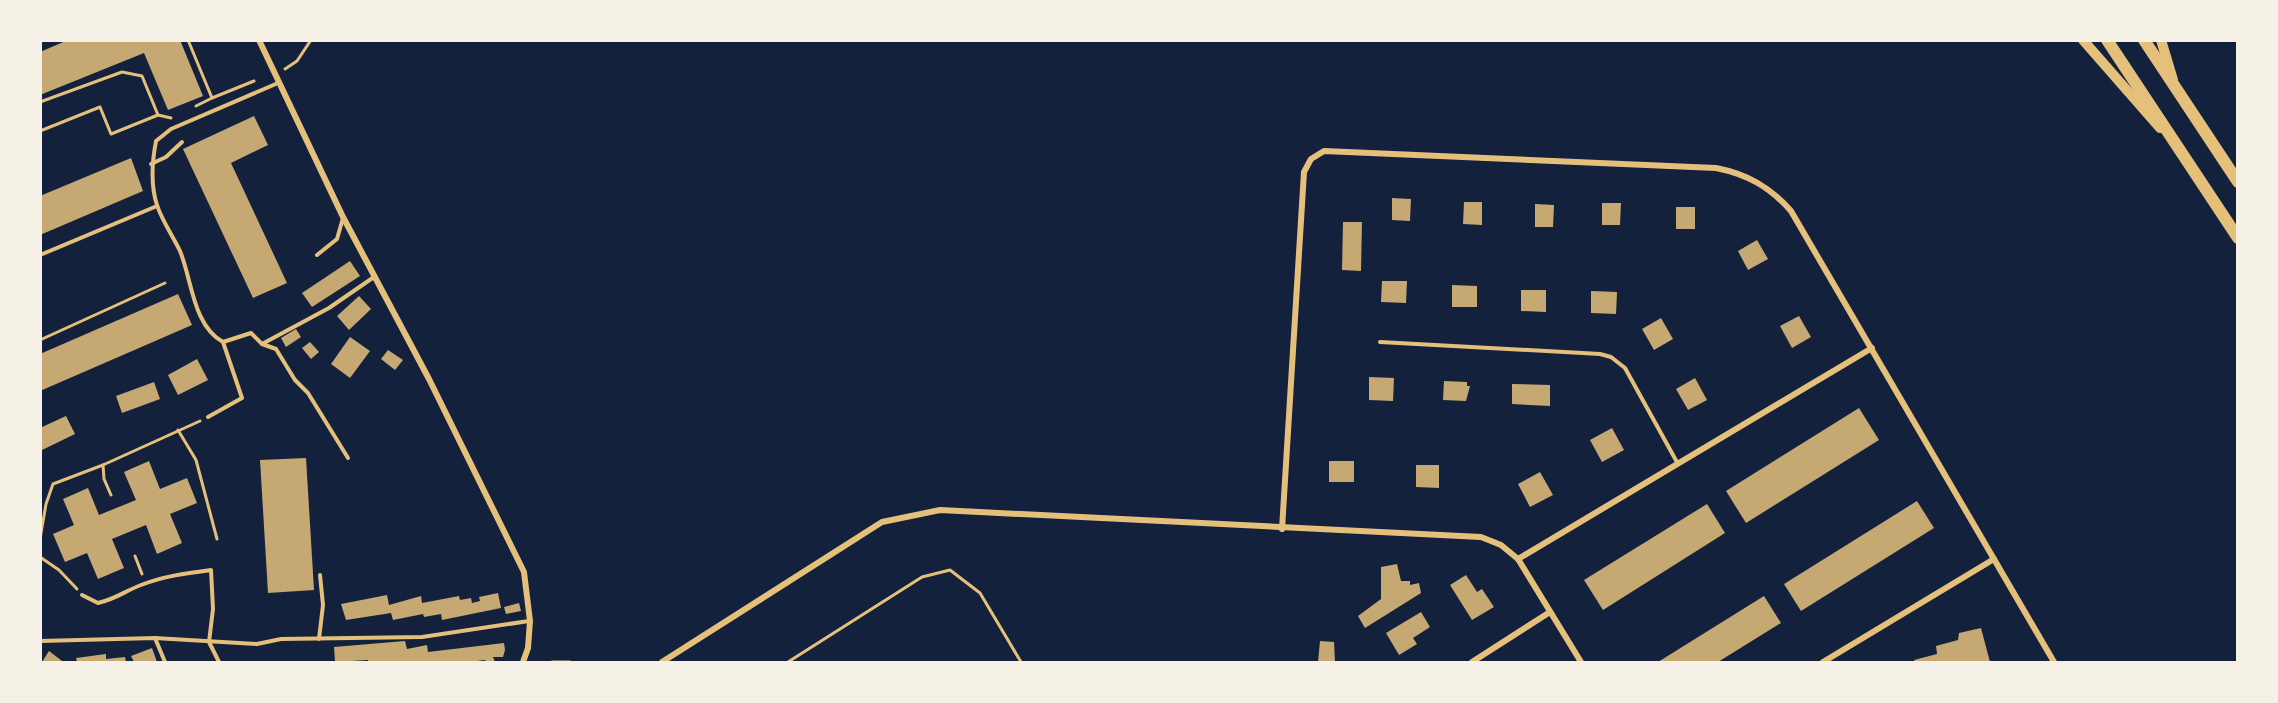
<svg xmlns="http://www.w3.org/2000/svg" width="2278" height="703" font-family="'Exo 2',sans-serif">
	<rect width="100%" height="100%" fill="#14213d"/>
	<g fill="#c6a872">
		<polygon points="68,40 180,40 203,96 168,110 144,53 40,95 40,52"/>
		<polygon points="254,116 268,145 231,163 287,283 253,298 183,149"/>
		<polygon points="131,158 143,191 40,235 40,196"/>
		<polygon points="1392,198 1411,199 1410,221 1392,220"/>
		<polygon points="1464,202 1482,202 1482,225 1463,224"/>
		<polygon points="1602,203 1621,203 1620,225 1602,225"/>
		<polygon points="1535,204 1554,205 1553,227 1535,227"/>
		<rect x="1676" y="207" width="19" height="22"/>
		<polygon points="1343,222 1362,222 1361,271 1342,270"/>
		<polygon points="1757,240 1768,259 1748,270 1738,251"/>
		<polygon points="350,261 360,276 312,307 302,293"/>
		<polygon points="1382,281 1407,281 1406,303 1381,302"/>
		<polygon points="1452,285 1477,286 1477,307 1452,307"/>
		<polygon points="1521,290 1546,290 1546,312 1521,311"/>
		<polygon points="1591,291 1617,292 1616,314 1591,313"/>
		<polygon points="178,294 192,325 40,391 40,354"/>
		<polygon points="359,296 371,309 349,330 337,316"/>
		<polygon points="1799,316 1811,337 1792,348 1780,326"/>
		<polygon points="1661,318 1673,339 1654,350 1642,329"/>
		<polygon points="296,329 301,337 286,347 281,338"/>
		<polygon points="350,337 370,351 350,378 331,364"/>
		<polygon points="310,342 319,352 311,359 302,348"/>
		<polygon points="388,350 403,360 395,370 381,359"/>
		<polygon points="197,359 208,380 178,395 168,375"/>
		<polygon points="1369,377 1394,378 1393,401 1369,400"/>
		<polygon points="1695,378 1707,400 1688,410 1676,389"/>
		<polygon points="1444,381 1467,382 1467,386 1470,386 1466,401 1443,400"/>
		<polygon points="154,382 160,399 122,413 116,396"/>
		<polygon points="1512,384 1550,385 1550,406 1512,404"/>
		<polygon points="1859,408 1879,440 1746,523 1726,491"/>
		<polygon points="66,416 75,434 40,451 40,428"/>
		<polygon points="1612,428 1624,450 1602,462 1590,440"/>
		<polygon points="306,458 314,590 268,593 260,460"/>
		<polygon points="149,461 160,489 187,478 197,503 170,514 182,543 157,554 146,525 112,539 124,568 98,579 87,553 65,562 53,534 74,525 63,499 88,488 99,515 136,500 124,472"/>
		<rect x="1329" y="461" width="25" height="21"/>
		<polygon points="1416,465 1439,465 1439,488 1416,487"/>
		<polygon points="1540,472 1553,495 1530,507 1518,484"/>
		<polygon points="1917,501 1934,528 1801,611 1784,584"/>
		<polygon points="1707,504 1725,533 1603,610 1584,580"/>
		<polygon points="1397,564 1401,581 1410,581 1410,585 1419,583 1421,593 1365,628 1358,616 1381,599 1381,567"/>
		<polygon points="1466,575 1477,592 1482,589 1494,607 1472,620 1450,585"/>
		<polygon points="498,593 501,608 442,620 441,614 424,617 423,614 393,620 391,613 346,620 341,604 387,595 389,605 421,596 422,603 459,596 460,600 471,598 472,603 480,601 479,597"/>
		<polygon points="1764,596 1781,623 1718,662 1658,662"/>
		<polygon points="519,603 521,611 506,614 504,607"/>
		<polygon points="1421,612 1430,627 1413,638 1417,644 1399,655 1386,633"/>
		<polygon points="1981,628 1990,662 1915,662 1914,660 1937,654 1936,646 1958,640 1959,633"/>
		<polygon points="405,641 407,649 427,645 428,652 504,643 505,650 503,657 493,657 495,662 486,662 485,660 469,662 368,662 368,660 335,662 334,647"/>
		<polygon points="1320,641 1334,642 1335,662 1318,662"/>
		<polygon points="152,648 157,662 134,662 131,656"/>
		<polygon points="49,651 62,661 61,662 42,662"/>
		<polygon points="106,654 106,659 125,657 126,662 77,662 76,658"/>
	</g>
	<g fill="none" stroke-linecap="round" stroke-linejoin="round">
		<g stroke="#e5c07b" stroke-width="3">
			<polyline points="188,40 212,98 196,106"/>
			<polyline points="40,42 43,40"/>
			<polyline points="285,69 297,61 311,40"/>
			<polyline points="212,98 254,81"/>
			<polyline points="40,102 122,72 142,76 158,115"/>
			<polyline points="40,131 100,107 111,134 158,115 171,118"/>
			<polyline points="40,340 165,283"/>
			<polyline points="178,430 196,460 217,539"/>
			<polyline points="103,465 200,421"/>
			<polyline points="40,539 46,504 53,484 103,465 104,479 111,495"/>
			<polyline points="135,556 142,574"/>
			<polyline points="40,557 59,570 77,589"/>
			<polyline points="552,662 570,662"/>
			<polyline points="788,662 922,577 950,570 980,593 1021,662"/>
		</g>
		<g stroke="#e5c07b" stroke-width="4">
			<polyline points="151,164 166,157 182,142"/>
			<polyline points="40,255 157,206"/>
			<polyline points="317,255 337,239 343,218"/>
			<polyline points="223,342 251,333 262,344"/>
			<polyline points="1380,342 1600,354 1611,357 1625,368 1678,464"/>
			<path d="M208,417L242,398L223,342C193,326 192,280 180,251C173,236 162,221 157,205C150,184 152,162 156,141L171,129L278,83"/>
			<polyline points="348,458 308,393 295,380 276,349 262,344 329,308 374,277"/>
			<path d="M82,595L98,603C116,599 125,591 141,585C164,576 188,573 211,570L213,609L209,642L219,662"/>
			<polyline points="155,638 165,662"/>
			<polyline points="319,639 323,605 320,575"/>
			<polyline points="40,641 155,638 257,644 281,639 422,637 529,621"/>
		</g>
		<g stroke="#e5c07b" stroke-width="6">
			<polyline points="259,40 343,217 429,379 524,572 530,621 528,648 523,662"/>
			<path d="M1282,529L1304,172L1311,159L1324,151L1716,168C1747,174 1770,187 1791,211L2054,662"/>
			<polyline points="1518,559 1872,348"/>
			<polyline points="662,662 882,522 940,510 1481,537 1501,545 1518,559 1581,662"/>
			<polyline points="1472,662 1550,612"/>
			<polyline points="1823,662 1994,559"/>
		</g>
		<g stroke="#e5c07b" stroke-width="10">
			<polyline points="2083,40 2160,128"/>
			<polyline points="2161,40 2173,80"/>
		</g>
		<g stroke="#e5c07b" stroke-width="12">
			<polyline points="2107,40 2238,238"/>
			<polyline points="2144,40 2238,182"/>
		</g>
	</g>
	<rect width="2278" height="703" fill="none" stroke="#f6f1e7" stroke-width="84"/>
</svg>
